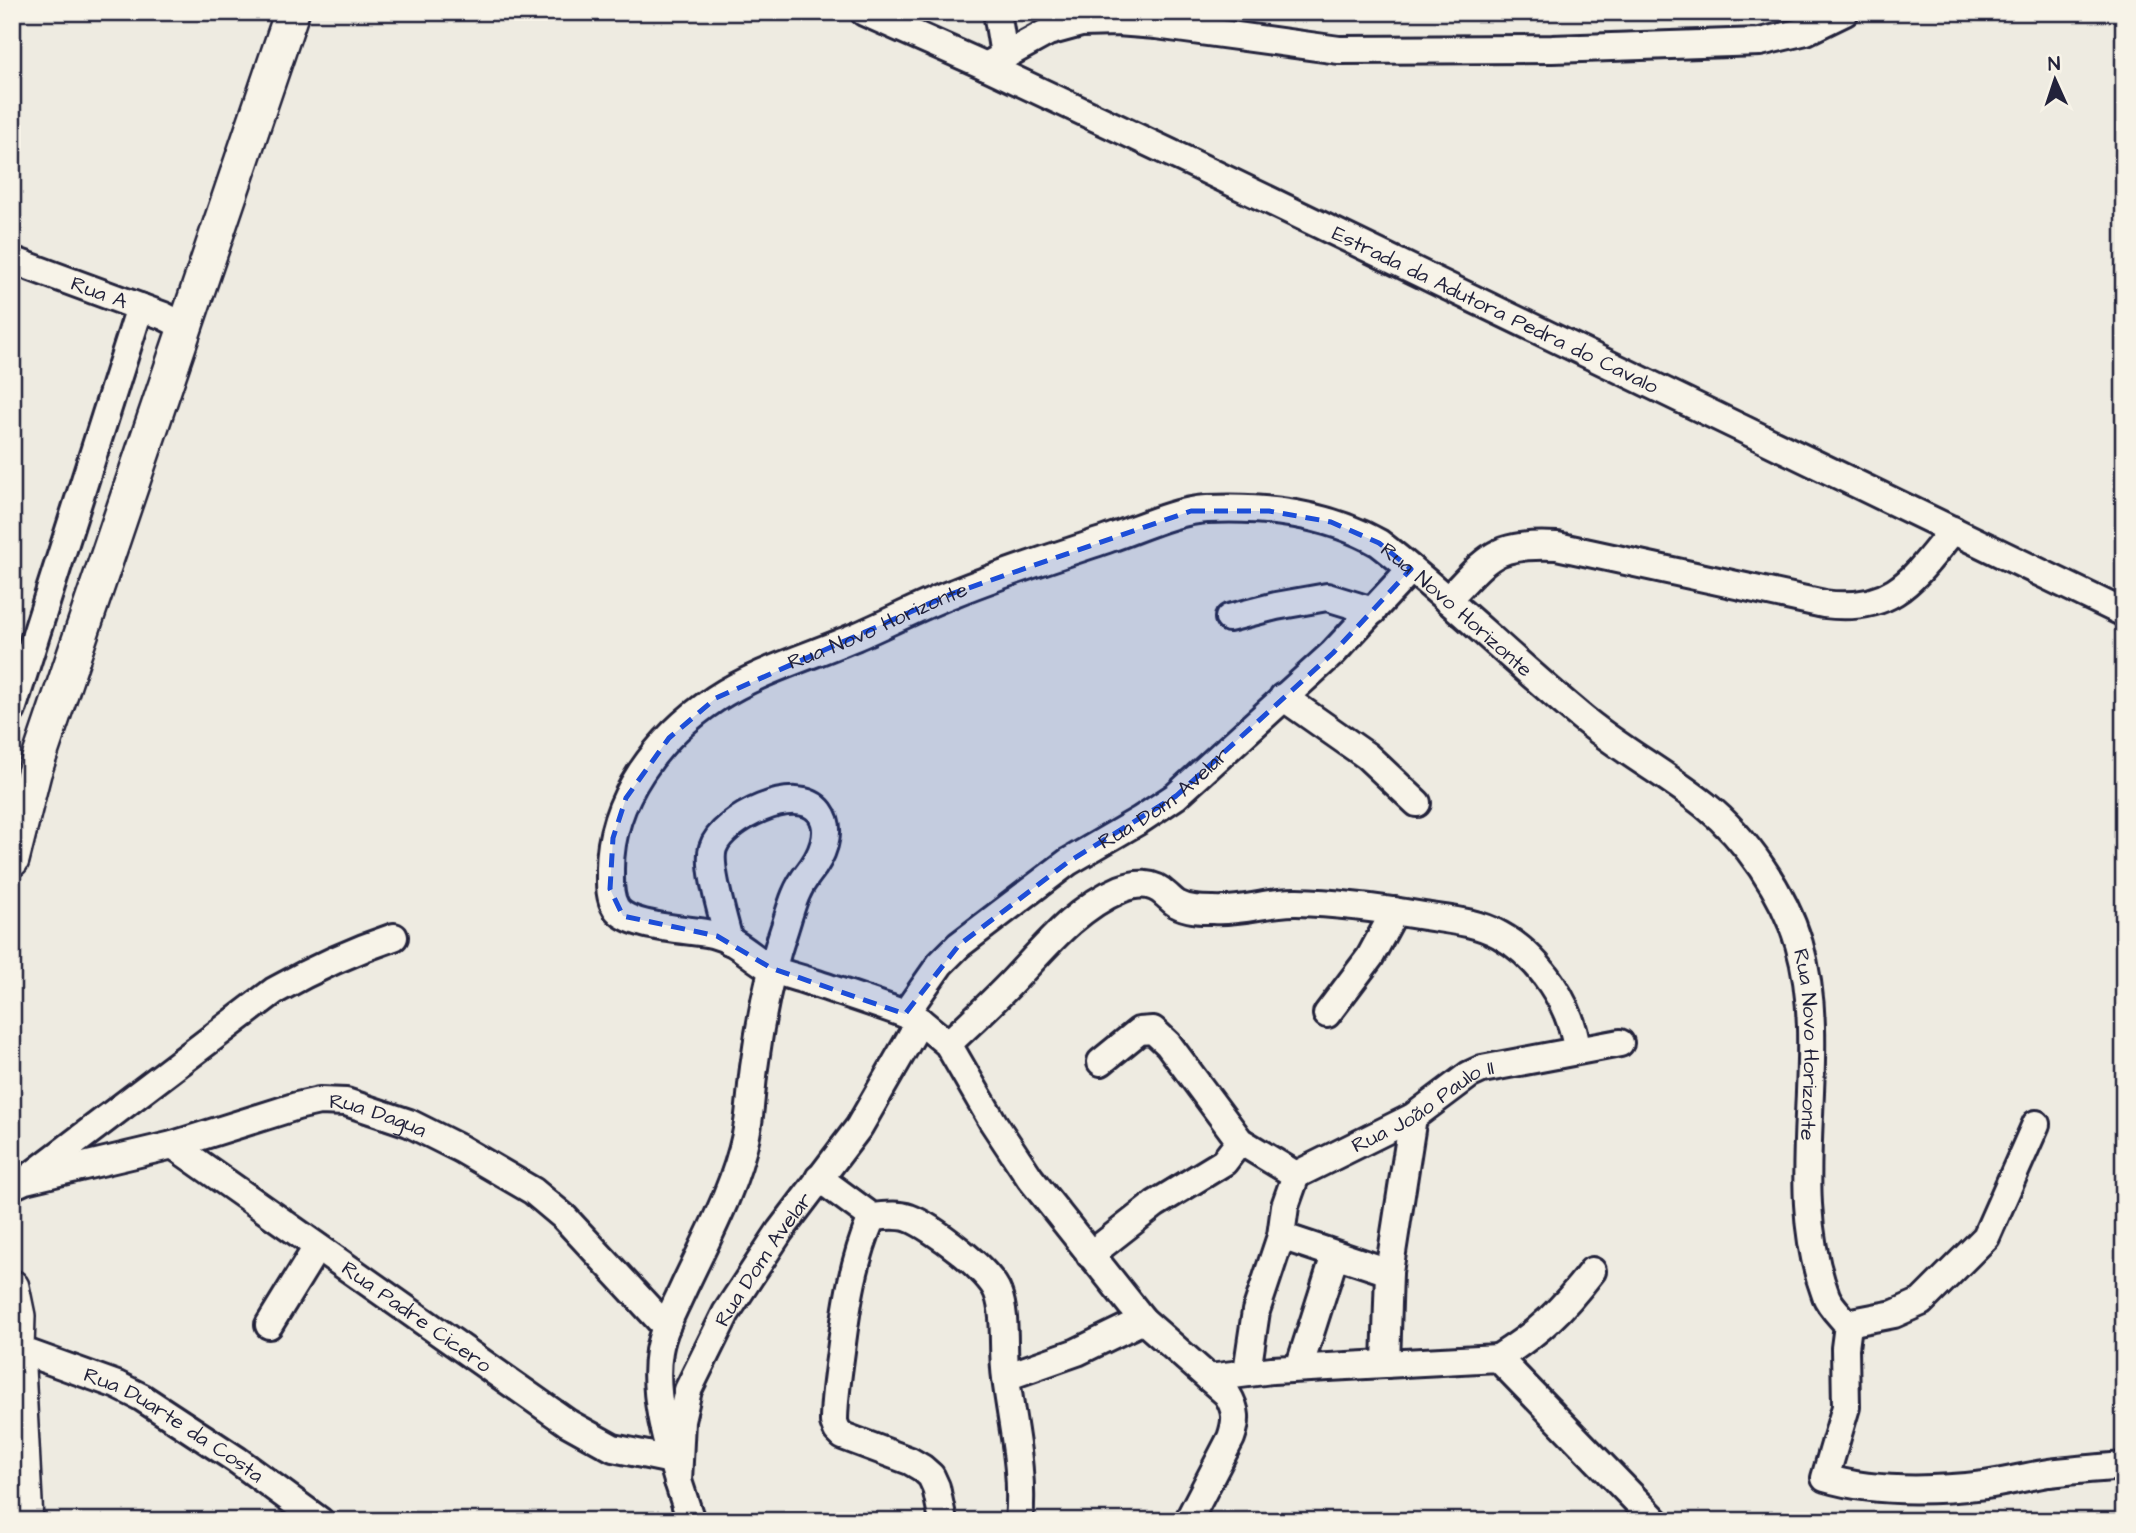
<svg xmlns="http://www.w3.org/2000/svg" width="2136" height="1533" font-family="'Architects Daughter',sans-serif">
	<rect width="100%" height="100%" fill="#eeebe1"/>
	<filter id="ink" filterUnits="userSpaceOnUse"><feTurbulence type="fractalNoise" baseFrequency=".0143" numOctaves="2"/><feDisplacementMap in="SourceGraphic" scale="14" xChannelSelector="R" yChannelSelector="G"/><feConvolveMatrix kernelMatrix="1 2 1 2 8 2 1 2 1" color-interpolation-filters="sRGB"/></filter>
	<g filter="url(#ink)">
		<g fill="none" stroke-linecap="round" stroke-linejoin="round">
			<g stroke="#22223b" stroke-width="32">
				<g id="minor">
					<path id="s1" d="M864,12L986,66L1196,165L2124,613"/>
					<polyline points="997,12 1004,55"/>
					<polyline points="986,66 1048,32 1081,23 1117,22 1156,25 1339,50 1552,49 1760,42 1806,31 1845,12"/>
					<path id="s2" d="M12,260L164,316L185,327"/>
					<path d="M1447,600C1489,557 1493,543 1557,546L1824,604C1894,613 1914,578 1953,530"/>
					<polyline points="1229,618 1276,606 1327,597 1373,611"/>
					<polyline points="1283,697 1367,756 1417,803"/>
					<polyline points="12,710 140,307"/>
					<path id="s3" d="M905,1014L940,964L959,945L1068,862L1140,820L1176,796L1333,653L1411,569"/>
					<polyline points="1327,1014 1370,957 1395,911"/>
					<path d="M948,1044C970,1023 992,1003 1013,981C1046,946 1076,908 1121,889C1136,883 1153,882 1165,894C1169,897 1172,901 1177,904C1188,910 1201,910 1213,910C1243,912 1270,901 1297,902C1340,903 1382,909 1424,916C1450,920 1477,922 1500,935C1540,957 1572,1006 1577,1050"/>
					<path id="s4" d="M1101,1062L1139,1031L1153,1030L1168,1044L1240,1141L1296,1175L1413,1117L1469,1075L1482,1069L1620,1043"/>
					<path id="s5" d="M173,1145L568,1423L613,1448L672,1460"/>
					<path d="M32,1175L274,991C313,969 352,951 394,937"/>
					<path d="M819,1178L872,1217C885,1216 897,1214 909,1218C931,1226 991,1271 998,1293C1007,1317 1002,1352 1006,1378C1012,1426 1024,1471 1019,1521"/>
					<path id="s6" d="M12,1186L25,1180L173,1145L297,1106L319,1101L346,1102L409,1123L461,1149L533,1191L564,1217L666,1327"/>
					<path d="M872,1217C853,1262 847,1303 841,1351C838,1374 834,1398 834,1422L837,1430L843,1436L910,1461L922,1468L931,1476L936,1487L943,1521"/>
					<polyline points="1281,1236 1389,1272 1413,1117"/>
					<polyline points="1090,1255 1155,1204 1224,1162 1240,1141"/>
					<polyline points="269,1325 317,1247"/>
					<polyline points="1848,1325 1858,1321 1894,1314 1921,1302 1986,1237 2036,1124"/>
					<path id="s7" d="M17,1349L117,1385L141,1397L237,1460L320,1521"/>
					<path d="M1498,1358C1540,1332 1562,1310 1592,1271"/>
					<polyline points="1386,1364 1389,1272"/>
					<polyline points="1299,1368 1335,1255"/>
					<polyline points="1247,1372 1256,1311 1281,1236 1285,1206 1296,1175"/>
					<polyline points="1006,1377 1077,1352 1143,1320"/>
					<polyline points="1209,1378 1272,1370 1498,1358 1656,1521"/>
					<path d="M678,1481C666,1440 652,1393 659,1351C663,1328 675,1307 684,1287C707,1238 735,1188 746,1135C751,1111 751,1085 755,1061C761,1016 770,971 785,927C791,908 795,890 808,874C821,858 834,831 820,812C798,782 722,819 713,848C707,867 724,919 729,941"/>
					<path id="s8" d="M691,1521L678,1481L681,1421L688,1390L726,1313L780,1231L859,1127L920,1021"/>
					<path id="s9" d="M1188,1521L1231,1438C1237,1421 1237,1410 1227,1394L1143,1320L1030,1178L993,1122L948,1044L920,1021L905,1014C875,1003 844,993 814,983C801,978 785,975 772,969C750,957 739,941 712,934C689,929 629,928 616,908C609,897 610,883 610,871C609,800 659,736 715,699C758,671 808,657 855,637C888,623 920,606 954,593C1005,572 1058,556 1110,538C1140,528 1174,511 1207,509C1265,506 1328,514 1379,543C1449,597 1512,660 1580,716C1619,749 1665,773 1705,805C1746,838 1784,893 1799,944C1832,1058 1783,1182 1826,1296C1830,1306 1841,1316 1848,1325L1845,1348L1846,1407L1825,1478C1875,1493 1934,1491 1985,1485C2007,1482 2028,1476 2049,1473C2074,1470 2099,1468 2124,1466"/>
				</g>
			</g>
			<g stroke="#22223b" stroke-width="38">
				<g id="major">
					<polyline points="12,860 34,773 292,12"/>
					<polyline points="12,1287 18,1316 17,1349 26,1521"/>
				</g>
			</g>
			<use href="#minor" stroke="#f7f3e8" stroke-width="26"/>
			<use href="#major" stroke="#f7f3e8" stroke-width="33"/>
		</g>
	</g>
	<path fill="#1d4ed8" fill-opacity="0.2" stroke="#1d4ed8" stroke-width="5" stroke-dasharray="14 9" stroke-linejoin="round" d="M1191,511H1269L1331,522L1379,543L1411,569L1333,653L1176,796L1068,862L959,945L905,1014L771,968L717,936L623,916L610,889L613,838L626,798L669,738L716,698L951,594Z"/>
	<g text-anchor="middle" stroke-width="7" stroke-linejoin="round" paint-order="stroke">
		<g font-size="21" fill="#22223b" stroke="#f7f3e8">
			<text dy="7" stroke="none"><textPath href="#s2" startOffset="93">Rua A</textPath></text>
			<text dy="7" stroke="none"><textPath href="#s1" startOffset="698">Estrada da Adutora Pedra do Cavalo</textPath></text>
			<text dy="7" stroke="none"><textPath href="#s9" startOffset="2011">Rua Novo Horizonte</textPath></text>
			<text dy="7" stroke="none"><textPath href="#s9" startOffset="1381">Rua Novo Horizonte</textPath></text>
			<text dy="7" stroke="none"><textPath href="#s3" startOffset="340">Rua Dom Avelar</textPath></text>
			<text dy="7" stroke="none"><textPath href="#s9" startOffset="2599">Rua Novo Horizonte</textPath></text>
			<text dy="7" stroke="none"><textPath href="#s4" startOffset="415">Rua João Paulo II</textPath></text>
			<text dy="7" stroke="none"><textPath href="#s6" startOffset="380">Rua Dagua</textPath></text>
			<text dy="7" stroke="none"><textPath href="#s8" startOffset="285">Rua Dom Avelar</textPath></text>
			<text dy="7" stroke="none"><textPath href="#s5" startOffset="298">Rua Padre Cicero</textPath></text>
			<text dy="7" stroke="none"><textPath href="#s7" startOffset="175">Rua Duarte da Costa</textPath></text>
		</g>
	</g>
	<rect width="2136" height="1533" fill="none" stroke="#f7f3e8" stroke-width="42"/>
	<rect x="21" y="21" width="2094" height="1491" fill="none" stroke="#22223b" stroke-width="2.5" filter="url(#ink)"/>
	<g transform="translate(2055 80) rotate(357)" stroke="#f7f3e8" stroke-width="5" paint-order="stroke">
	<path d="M0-5L12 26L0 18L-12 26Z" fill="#22223b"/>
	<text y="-10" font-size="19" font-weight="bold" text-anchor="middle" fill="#22223b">N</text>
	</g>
</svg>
